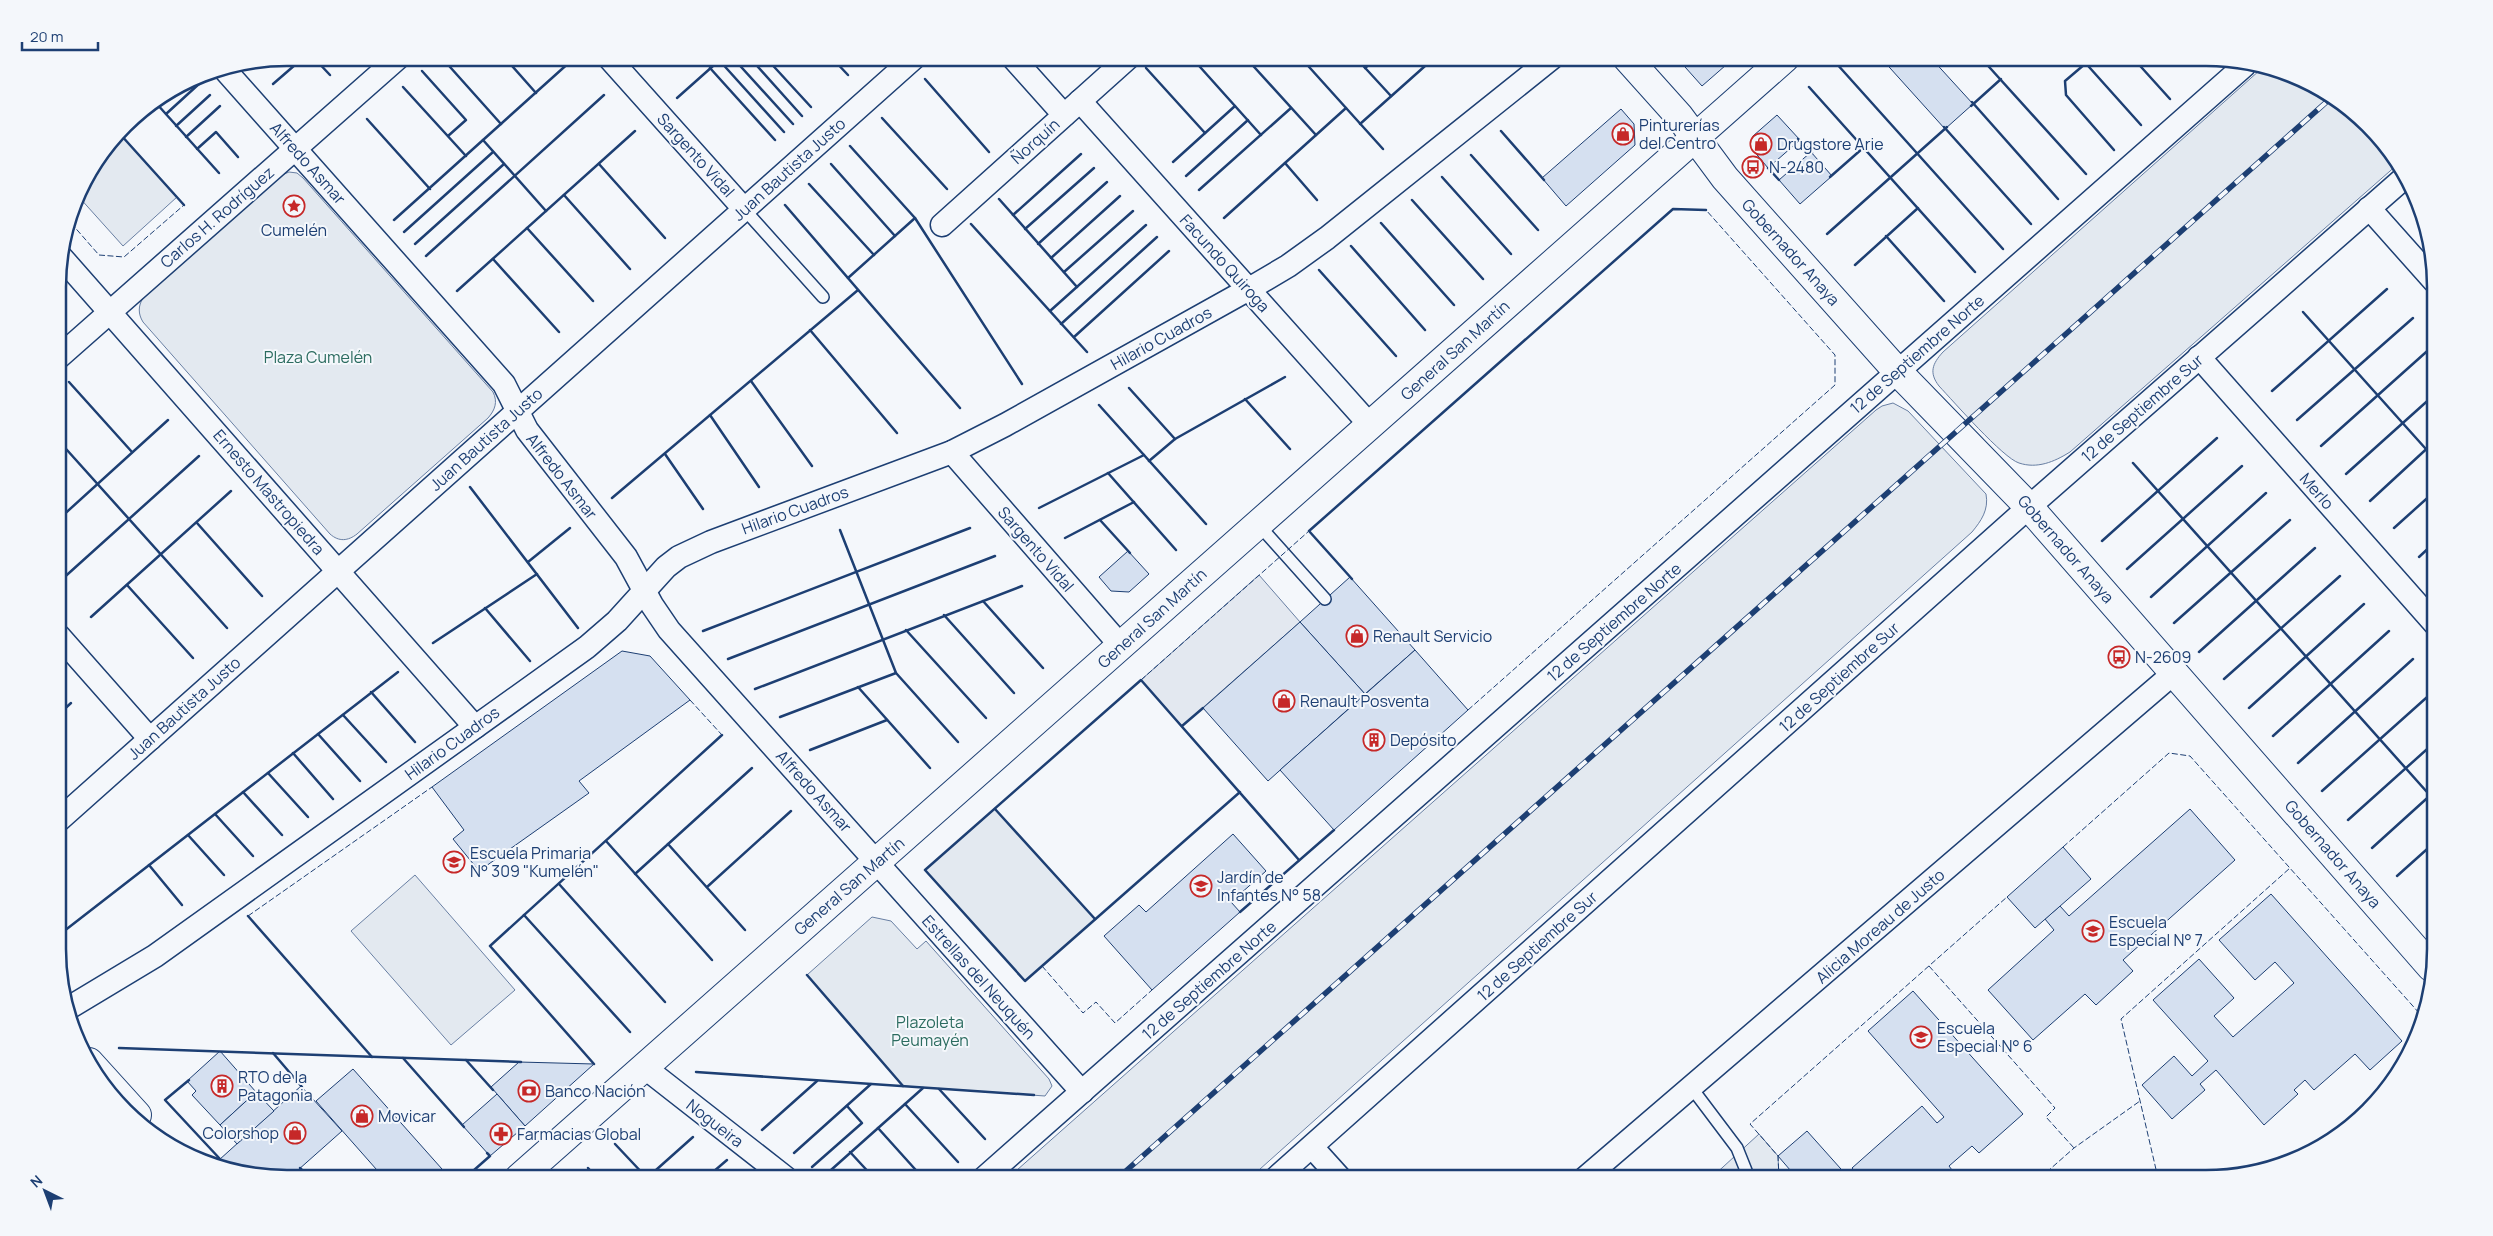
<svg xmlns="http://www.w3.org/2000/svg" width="2493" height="1236" font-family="Manrope,sans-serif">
	<rect width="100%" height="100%" fill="#f4f7fb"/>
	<g fill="#e3e9f0" stroke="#687fa3">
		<path d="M2260,70L2307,81L2357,114L2398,164L2070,452C2054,462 2037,469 2019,463C2003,458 1954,402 1939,386C1929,373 1932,364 1943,352Z"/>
		<polygon points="120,134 177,197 123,246 78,196 81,185"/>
		<path d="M289,172L297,173L303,178L493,392C498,402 495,410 488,418L357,534C348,541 339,542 330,534L143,322C138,314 138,306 143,298L282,175Z"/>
		<path d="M1893,403L1908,411L1986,494C1989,510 1981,521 1972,532L1250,1178H1008L1876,410L1882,406Z"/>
		<polygon points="995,809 1095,919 1025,981 925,870"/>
		<polygon points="415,875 515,990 451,1045 351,931"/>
		<polygon points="872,917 891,921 917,949 926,941 1049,1079 1052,1086 1045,1096 903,1086 807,975"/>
		<polygon points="1759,1134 1778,1156 1779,1178 1711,1178"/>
	</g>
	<polygon fill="#e3e8f0" stroke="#687fa3" points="1259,575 1300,622 1182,726 1141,680"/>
	<g fill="#d5e0f0" stroke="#1d3f73">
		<polygon points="1677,58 1734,58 1702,86"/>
		<polygon points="1881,58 1931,58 1973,104 1945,129"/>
		<polygon points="1621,109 1634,124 1635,145 1566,206 1542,178"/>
		<polygon points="1777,115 1800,140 1768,168 1753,150 1753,136"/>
		<polygon points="1811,152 1832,176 1800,204 1779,180"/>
		<polygon points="1128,551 1149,574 1129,592 1111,591 1099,577"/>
		<polygon points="1350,577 1415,650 1365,694 1300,622"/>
		<polygon points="1300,622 1365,694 1268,781 1203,708"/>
		<polygon points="1415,650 1468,710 1334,830 1280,770"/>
		<polygon points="622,651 650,656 690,700 579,781 589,793 479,871 453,839 464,830 432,787"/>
		<polygon points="2190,809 2235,860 2123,960 2133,971 2096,1005 2085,994 2033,1040 1988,990 2054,930 2045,919 2060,906 2069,916"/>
		<polygon points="1233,834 1266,871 1231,902 1240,912 1152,990 1104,936 1139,905 1146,912"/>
		<polygon points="2063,847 2091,879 2035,928 2007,897"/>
		<polygon points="2271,894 2402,1041 2370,1070 2355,1054 2314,1090 2305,1080 2294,1090 2298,1094 2264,1125 2216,1070 2200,1084 2205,1090 2172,1119 2142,1085 2174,1056 2192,1076 2208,1061 2153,1000 2199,959 2234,998 2214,1016 2233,1037 2294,983 2275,962 2255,980 2219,940"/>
		<polygon points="1913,991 2023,1114 1979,1153 1972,1146 1949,1166 1955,1174 1950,1178 1861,1178 1852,1168 1922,1106 1937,1123 1944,1117 1868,1031"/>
		<polygon points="220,1051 256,1092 220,1125 192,1095 196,1091 187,1081"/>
		<polygon points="519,1062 594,1064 525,1126 491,1087"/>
		<polygon points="353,1069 450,1178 384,1178 316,1101"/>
		<polygon points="301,1086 342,1131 289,1178 223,1164 219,1160"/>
		<polygon points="256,1092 274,1111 237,1144 220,1125"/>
		<polygon points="497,1094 525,1126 490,1156 462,1125"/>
		<polygon points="1807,1131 1849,1178 1797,1178 1778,1156"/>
	</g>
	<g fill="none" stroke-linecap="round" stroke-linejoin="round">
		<g stroke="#1d3f73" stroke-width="14">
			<g id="lane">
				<polyline points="744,209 823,297"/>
				<polyline points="1258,524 1325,599"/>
				<polyline points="1691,1087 1737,1148 1749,1178"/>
			</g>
		</g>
		<g stroke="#1d3f73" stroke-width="25">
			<g id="street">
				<polyline points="609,58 744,209"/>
				<polyline points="1013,58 1064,115"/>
				<polyline points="225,70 504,384 527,430 626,557 652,605 669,630 1082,1092"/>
				<polyline points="1080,101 1370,425"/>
				<polyline points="2369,208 2434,281"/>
				<polyline points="942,225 1128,58"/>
				<polyline points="62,258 475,727"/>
				<polyline points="2199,357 2435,624"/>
				<polyline points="58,358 398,58"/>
				<polyline points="952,452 1121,646"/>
				<polyline points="59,636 150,739"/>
				<polyline points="59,820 914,58"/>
				<polyline points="67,1009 155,956 587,647 617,621 666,567 679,557 711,542 952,452 1005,425 1249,289 1288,266 1327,238 1552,58"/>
				<polyline points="644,1067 786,1178"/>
				<polyline points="1312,1147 1340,1178"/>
				<polyline points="984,1178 2244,66"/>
				<polyline points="1276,1178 2029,507 2404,178"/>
				<polyline points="1585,1178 2174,673"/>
			</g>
		</g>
		<g stroke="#1d3f73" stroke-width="30">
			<g id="secondary">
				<polyline points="1627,58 1679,116 1725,178 1897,371 2029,507 2431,967"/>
				<polyline points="89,1062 137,1115"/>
				<polyline points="519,1178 1785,58"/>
			</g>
		</g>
		<use href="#lane" stroke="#f4f7fb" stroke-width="11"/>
		<use href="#street" stroke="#f4f7fb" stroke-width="22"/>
		<use href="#secondary" stroke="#f4f7fb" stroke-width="28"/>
		<g stroke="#1d3f73" stroke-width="5.5">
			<polyline id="rail" points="1118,1178 2332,97"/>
		</g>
		<use href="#rail" stroke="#f4f7fb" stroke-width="4" stroke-dasharray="11" stroke-linecap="butt"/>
		<g stroke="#1d3f73" stroke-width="1" stroke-dasharray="6 2.5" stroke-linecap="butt">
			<polyline points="71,223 99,255 124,257 184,205"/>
			<polyline points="1141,680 1309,531"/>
			<polyline points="690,700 722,735"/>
			<polyline points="1468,710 1835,385 1835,355 1706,210"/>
			<polyline points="2063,847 2169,753 2190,756 2420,1014"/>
			<polyline points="248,916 432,787"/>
			<polyline points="1042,966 1083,1013 1096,1002 1115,1023 1152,990"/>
			<polyline points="1929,966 2055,1108 2046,1117 2074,1148"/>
			<polyline points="1779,1178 1778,1156 1750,1124 2007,897"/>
			<polyline points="2040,1178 2074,1148 2140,1101"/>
			<polyline points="2158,1178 2121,1019 2290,868"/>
		</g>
		<g stroke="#1d3f73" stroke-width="2.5">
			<polyline points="314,58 330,75"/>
			<polyline points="442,58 501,124"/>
			<polyline points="505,58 536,93"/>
			<polyline points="733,58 793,124"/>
			<polyline points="750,58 802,116"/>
			<polyline points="766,58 811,107"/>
			<polyline points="832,58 848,75"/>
			<polyline points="1192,58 1261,135"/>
			<polyline points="1246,58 1316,135"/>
			<polyline points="1301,58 1383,149"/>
			<polyline points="1356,58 1391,96"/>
			<polyline points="1981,58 2086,174"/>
			<polyline points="2081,58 2141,125"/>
			<polyline points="2092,58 2065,81 2066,95 2114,150"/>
			<polyline points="2133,58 2170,99"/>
			<polyline points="719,60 784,132"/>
			<polyline points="646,63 651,58"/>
			<polyline points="1836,63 2003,249"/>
			<polyline points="710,68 775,140"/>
			<polyline points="1146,68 1205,133"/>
			<polyline points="1365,68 1377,58"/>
			<polyline points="422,71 466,120 448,136"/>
			<polyline points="925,79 989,152"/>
			<polyline points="273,84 303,58"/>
			<polyline points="403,87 466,156"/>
			<polyline points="1809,87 1975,272"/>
			<polyline points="677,98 722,58"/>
			<polyline points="1972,102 2058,199"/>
			<polyline points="156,103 219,173"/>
			<polyline points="1971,106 2001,79"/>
			<polyline points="166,114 200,83"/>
			<polyline points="882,118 947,189"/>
			<polyline points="367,119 430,189"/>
			<polyline points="1360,124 1434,58"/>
			<polyline points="176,126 210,95"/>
			<polyline points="1944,127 2031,224"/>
			<polyline points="1501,131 1544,180"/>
			<polyline points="120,134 184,205"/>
			<polyline points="121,135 159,100"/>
			<polyline points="186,137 220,106"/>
			<polyline points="1798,139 1812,153"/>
			<polyline points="483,140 546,211"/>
			<polyline points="850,146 915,218 1022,384"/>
			<polyline points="197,149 216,132 238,157"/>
			<polyline points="1471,155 1538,230"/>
			<polyline points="1173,162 1235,106"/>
			<polyline points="1285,163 1317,200"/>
			<polyline points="599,164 665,238"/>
			<polyline points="831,164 895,236"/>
			<polyline points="1768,168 1779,180"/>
			<polyline points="1186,176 1248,120"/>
			<polyline points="1442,177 1511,254"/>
			<polyline points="1830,177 1863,148"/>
			<polyline points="809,184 874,255"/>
			<polyline points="1199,190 1291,108"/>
			<polyline points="564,195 630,269"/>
			<polyline points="999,199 1077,287"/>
			<polyline points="1412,200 1483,279"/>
			<polyline points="785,205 960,408"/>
			<polyline points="1013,215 1081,154"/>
			<polyline points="1224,218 1346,108"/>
			<polyline points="394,220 572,60"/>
			<polyline points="1381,223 1454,305"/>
			<polyline points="971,224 1087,352"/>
			<polyline points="527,228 593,301"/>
			<polyline points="1025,229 1094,168"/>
			<polyline points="404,232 493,152"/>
			<polyline points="1827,234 1947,127"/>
			<polyline points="1886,236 1944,301"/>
			<polyline points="415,244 504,164"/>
			<polyline points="1038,244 1107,182"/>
			<polyline points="1351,246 1425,330"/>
			<polyline points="426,256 604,95"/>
			<polyline points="1051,258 1120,196"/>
			<polyline points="493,259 559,332"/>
			<polyline points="1855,265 1918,208"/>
			<polyline points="1319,270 1396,356"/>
			<polyline points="1064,272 1133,211"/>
			<polyline points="848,278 915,218"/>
			<polyline points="457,291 635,131"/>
			<polyline points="1050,311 1146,225"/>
			<polyline points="2303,312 2434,458"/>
			<polyline points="1061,324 1157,237"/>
			<polyline points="810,330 897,433"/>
			<polyline points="1074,337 1169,251"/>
			<polyline points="751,381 812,466"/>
			<polyline points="69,382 132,452"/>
			<polyline points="1129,388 1175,439"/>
			<polyline points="2272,391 2387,289"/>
			<polyline points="1245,399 1290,449"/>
			<polyline points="1099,405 1206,524"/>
			<polyline points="710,415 759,487"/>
			<polyline points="2297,420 2413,318"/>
			<polyline points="58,440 227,628"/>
			<polyline points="2321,446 2434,345"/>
			<polyline points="665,454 703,509"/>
			<polyline points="1149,461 1175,439 1285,377"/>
			<polyline points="2133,463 2435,801"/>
			<polyline points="1108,473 1176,550"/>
			<polyline points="2346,474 2434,395"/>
			<polyline points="470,487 578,628"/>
			<polyline points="612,498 858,290"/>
			<polyline points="2370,501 2434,442"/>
			<polyline points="1039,508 1144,455"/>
			<polyline points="59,511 62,515"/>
			<polyline points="59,519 168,420"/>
			<polyline points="1100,520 1130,553"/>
			<polyline points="197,523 262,596"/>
			<polyline points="2394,528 2434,492"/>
			<polyline points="840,530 896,673 958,742"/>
			<polyline points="1065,538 1134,502"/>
			<polyline points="2102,541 2217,438"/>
			<polyline points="2419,557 2434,543"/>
			<polyline points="528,562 570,528"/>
			<polyline points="2127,569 2242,466"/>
			<polyline points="1352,579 1309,531 1673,209 1706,210"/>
			<polyline points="59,582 199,456"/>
			<polyline points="127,585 193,658"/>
			<polyline points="2151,597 2266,493"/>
			<polyline points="983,601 1043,668"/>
			<polyline points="485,608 530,661"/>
			<polyline points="944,615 1014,693"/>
			<polyline points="91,617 231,491"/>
			<polyline points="2174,623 2290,520"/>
			<polyline points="906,630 986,718"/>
			<polyline points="703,631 970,528"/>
			<polyline points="433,643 537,574"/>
			<polyline points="2199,652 2315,548"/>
			<polyline points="728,659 995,556"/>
			<polyline points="2224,679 2340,576"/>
			<polyline points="858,687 930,768"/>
			<polyline points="755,689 1022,586"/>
			<polyline points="371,692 415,742"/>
			<polyline points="2249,708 2364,604"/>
			<polyline points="59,714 71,703"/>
			<polyline points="343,715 386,762"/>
			<polyline points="780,717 896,673"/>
			<polyline points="1182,726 1203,708"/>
			<polyline points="318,734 360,781"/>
			<polyline points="2273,736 2389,631"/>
			<polyline points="810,750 887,720"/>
			<polyline points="293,753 333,799"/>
			<polyline points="2298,763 2413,659"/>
			<polyline points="268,773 308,817"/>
			<polyline points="2322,791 2435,690"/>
			<polyline points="243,792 282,835"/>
			<polyline points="1240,792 1025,981 925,870 1141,680 1299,860"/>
			<polyline points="995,809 1095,919"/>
			<polyline points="215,814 253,856"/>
			<polyline points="2348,820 2435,742"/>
			<polyline points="188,835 224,875"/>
			<polyline points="606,841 712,960"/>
			<polyline points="668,844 745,930"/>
			<polyline points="2372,848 2435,791"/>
			<polyline points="149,865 182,905"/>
			<polyline points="635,874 752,768"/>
			<polyline points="2397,876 2435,842"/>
			<polyline points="559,884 665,1002"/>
			<polyline points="707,887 791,811"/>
			<polyline points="1240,912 1334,830"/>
			<polyline points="524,915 630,1032"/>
			<polyline points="248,916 372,1057"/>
			<polyline points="59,935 398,672"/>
			<polyline points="807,975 903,1086"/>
			<polyline points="119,1048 521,1062"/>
			<polyline points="273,1053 302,1087"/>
			<polyline points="403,1058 464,1127"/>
			<polyline points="466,1060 493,1090"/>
			<polyline points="594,1064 490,946 722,735"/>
			<polyline points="696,1072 1034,1095"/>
			<polyline points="189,1080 165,1100 220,1159"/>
			<polyline points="939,1089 985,1139"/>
			<polyline points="905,1104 958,1162"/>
			<polyline points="878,1128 923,1178"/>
			<polyline points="762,1130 817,1081"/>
			<polyline points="615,1144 647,1178"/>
			<polyline points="850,1152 874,1178"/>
			<polyline points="794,1153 871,1084"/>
			<polyline points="812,1167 862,1123 847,1106"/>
			<polyline points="300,1168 310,1178"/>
			<polyline points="588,1168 597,1178"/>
			<polyline points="465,1178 490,1156 487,1153"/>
			<polyline points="647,1178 693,1137"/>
			<polyline points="706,1178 727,1160"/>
			<polyline points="822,1178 923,1088"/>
		</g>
	</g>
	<defs>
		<g id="shop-ring" transform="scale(1.125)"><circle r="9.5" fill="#f4f7fb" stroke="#c62828" stroke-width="1.5"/><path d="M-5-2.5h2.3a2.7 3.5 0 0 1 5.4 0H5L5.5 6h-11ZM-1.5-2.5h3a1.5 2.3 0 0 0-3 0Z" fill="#c62828"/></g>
		<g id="bus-ring" transform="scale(1.125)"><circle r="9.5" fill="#f4f7fb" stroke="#c62828" stroke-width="1.5"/><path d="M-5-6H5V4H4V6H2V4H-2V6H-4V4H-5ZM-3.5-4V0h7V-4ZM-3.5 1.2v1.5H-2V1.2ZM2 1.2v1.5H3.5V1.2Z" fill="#c62828"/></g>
		<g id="sight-ring" transform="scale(1.125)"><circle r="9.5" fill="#f4f7fb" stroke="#c62828" stroke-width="1.5"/><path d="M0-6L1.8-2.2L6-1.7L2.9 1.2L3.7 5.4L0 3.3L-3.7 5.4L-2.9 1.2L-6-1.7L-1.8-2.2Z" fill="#c62828"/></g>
		<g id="building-ring" transform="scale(1.125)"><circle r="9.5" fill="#f4f7fb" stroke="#c62828" stroke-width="1.5"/><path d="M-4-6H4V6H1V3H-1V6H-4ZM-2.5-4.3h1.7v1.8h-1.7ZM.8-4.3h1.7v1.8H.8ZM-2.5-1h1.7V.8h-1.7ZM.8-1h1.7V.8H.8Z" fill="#c62828"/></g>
		<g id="school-ring" transform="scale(1.125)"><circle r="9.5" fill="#f4f7fb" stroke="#c62828" stroke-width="1.5"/><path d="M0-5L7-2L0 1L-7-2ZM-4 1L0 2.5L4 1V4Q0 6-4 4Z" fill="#c62828"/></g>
		<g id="bank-ring" transform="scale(1.125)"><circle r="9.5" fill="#f4f7fb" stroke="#c62828" stroke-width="1.5"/><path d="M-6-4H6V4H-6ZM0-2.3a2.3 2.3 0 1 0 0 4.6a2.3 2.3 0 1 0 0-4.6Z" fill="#c62828"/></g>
		<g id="pharmacy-ring" transform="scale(1.125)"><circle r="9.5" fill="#f4f7fb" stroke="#c62828" stroke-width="1.5"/><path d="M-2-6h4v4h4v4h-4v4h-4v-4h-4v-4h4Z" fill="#c62828"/></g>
	</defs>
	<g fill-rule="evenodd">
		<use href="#shop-ring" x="1623" y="134"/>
		<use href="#shop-ring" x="1761" y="144"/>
		<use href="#bus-ring" x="1753" y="167"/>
		<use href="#sight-ring" x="294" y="206"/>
		<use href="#shop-ring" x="1357" y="636"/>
		<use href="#bus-ring" x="2119" y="657"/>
		<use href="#shop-ring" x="1284" y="701"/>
		<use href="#building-ring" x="1374" y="740"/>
		<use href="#school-ring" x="454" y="862"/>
		<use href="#school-ring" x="1201" y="886"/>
		<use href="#school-ring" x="2093" y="931"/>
		<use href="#school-ring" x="1921" y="1037"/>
		<use href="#building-ring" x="222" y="1086"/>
		<use href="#bank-ring" x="529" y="1091"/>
		<use href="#shop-ring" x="362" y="1116"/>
		<use href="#shop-ring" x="295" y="1133"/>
		<use href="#pharmacy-ring" x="501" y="1134"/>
	</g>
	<g text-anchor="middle" stroke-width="4" stroke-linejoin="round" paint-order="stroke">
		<g font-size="16" fill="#1d3f73" stroke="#f4f7fb" text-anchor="start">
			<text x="1639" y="131">Pinturerías<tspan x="1639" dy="18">del Centro</tspan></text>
			<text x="1777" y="150">Drugstore Arie</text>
			<text x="1769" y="173">N-2480</text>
			<text x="294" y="236" text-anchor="middle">Cumelén</text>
			<text x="1373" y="642">Renault Servicio</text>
			<text x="2135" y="663">N-2609</text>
			<text x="1300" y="707">Renault Posventa</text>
			<text x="1390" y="746">Depósito</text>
			<text x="470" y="859">Escuela Primaria<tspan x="470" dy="18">N° 309 "Kumelén"</tspan></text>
			<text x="1217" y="883">Jardín de<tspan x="1217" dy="18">Infantes N° 58</tspan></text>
			<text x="2109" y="928">Escuela<tspan x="2109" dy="18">Especial N° 7</tspan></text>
			<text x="1937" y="1034">Escuela<tspan x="1937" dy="18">Especial N° 6</tspan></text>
			<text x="238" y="1083">RTO de la<tspan x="238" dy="18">Patagonia</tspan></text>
			<text x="545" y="1097">Banco Nación</text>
			<text x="378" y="1122">Movicar</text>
			<text x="279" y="1139" text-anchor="end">Colorshop</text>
			<text x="517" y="1140">Farmacias Global</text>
		</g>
		<g font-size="16" fill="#1d3f73" stroke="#f4f7fb">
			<text transform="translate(1035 141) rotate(-42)" y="6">Ñorquín</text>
			<text transform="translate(696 155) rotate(48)" y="6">Sargento Vidal</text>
			<text transform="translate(308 163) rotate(48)" y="6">Alfredo Asmar</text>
			<text transform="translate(789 169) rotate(-42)" y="6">Juan Bautista Justo</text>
			<text transform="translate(217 217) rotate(-41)" y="6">Carlos H. Rodríguez</text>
			<text transform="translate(1791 252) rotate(48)" y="6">Gobernador Anaya</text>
			<text transform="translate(1225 263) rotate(48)" y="6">Facundo Quiroga</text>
			<text transform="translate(1161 338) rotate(-29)" y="6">Hilario Cuadros</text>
			<text transform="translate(1455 350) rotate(-42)" y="6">General San Martín</text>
			<text transform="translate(1917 354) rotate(-41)" y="6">12 de Septiembre Norte</text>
			<text transform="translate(2142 408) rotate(-41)" y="6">12 de Septiembre Sur</text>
			<text transform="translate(486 439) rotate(-42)" y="6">Juan Bautista Justo</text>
			<text transform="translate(562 476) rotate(52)" y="6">Alfredo Asmar</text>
			<text transform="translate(2317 491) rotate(49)" y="6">Merlo</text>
			<text transform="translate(269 492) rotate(49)" y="6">Ernesto Mastropiedra</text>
			<text transform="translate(795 510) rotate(-20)" y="6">Hilario Cuadros</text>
			<text transform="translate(1036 549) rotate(49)" y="6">Sargento Vidal</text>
			<text transform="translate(2066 549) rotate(49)" y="6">Gobernador Anaya</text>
			<text transform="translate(1152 618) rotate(-42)" y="6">General San Martín</text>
			<text transform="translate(1614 622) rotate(-41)" y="6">12 de Septiembre Norte</text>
			<text transform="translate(1839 677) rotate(-42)" y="6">12 de Septiembre Sur</text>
			<text transform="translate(184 708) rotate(-42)" y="6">Juan Bautista Justo</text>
			<text transform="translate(452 743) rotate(-36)" y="6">Hilario Cuadros</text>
			<text transform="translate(814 791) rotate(48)" y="6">Alfredo Asmar</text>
			<text transform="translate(2333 854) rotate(49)" y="6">Gobernador Anaya</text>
			<text transform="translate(849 886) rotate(-41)" y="6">General San Martín</text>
			<text transform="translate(1880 926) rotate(-41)" y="6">Alicia Moreau de Justo</text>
			<text transform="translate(1537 946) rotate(-42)" y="6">12 de Septiembre Sur</text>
			<text transform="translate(979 977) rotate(48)" y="6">Estrellas del Neuquén</text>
			<text transform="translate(1209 980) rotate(-41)" y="6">12 de Septiembre Norte</text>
			<text transform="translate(715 1123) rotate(38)" y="6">Nogueira</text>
		</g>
		<g font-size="16" fill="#2c6c60" stroke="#f4f7fb">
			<text x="318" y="363">Plaza Cumelén</text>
			<text x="930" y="1028">Plazoleta<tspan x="930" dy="18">Peumayén</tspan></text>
		</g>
	</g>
	<path d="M0 0H2493V1236H0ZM287 66H2206A221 221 0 0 1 2427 287V949A221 221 0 0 1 2206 1170H287A221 221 0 0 1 66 949V287A221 221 0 0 1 287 66Z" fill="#f4f7fb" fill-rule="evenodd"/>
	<path fill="none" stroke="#1d3f73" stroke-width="2.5" d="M287 66H2206A221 221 0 0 1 2427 287V949A221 221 0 0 1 2206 1170H287A221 221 0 0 1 66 949V287A221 221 0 0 1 287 66Z"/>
	<g transform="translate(45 1191) rotate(318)" stroke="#f4f7fb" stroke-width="4" paint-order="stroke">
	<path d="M0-4L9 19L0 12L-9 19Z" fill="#1d3f73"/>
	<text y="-8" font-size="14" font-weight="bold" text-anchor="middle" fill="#1d3f73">N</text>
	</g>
	<path d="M22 42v8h76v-8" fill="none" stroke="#1d3f73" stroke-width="2.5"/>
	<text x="30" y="42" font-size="15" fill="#1d3f73" stroke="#f4f7fb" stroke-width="4" paint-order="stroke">20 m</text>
</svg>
